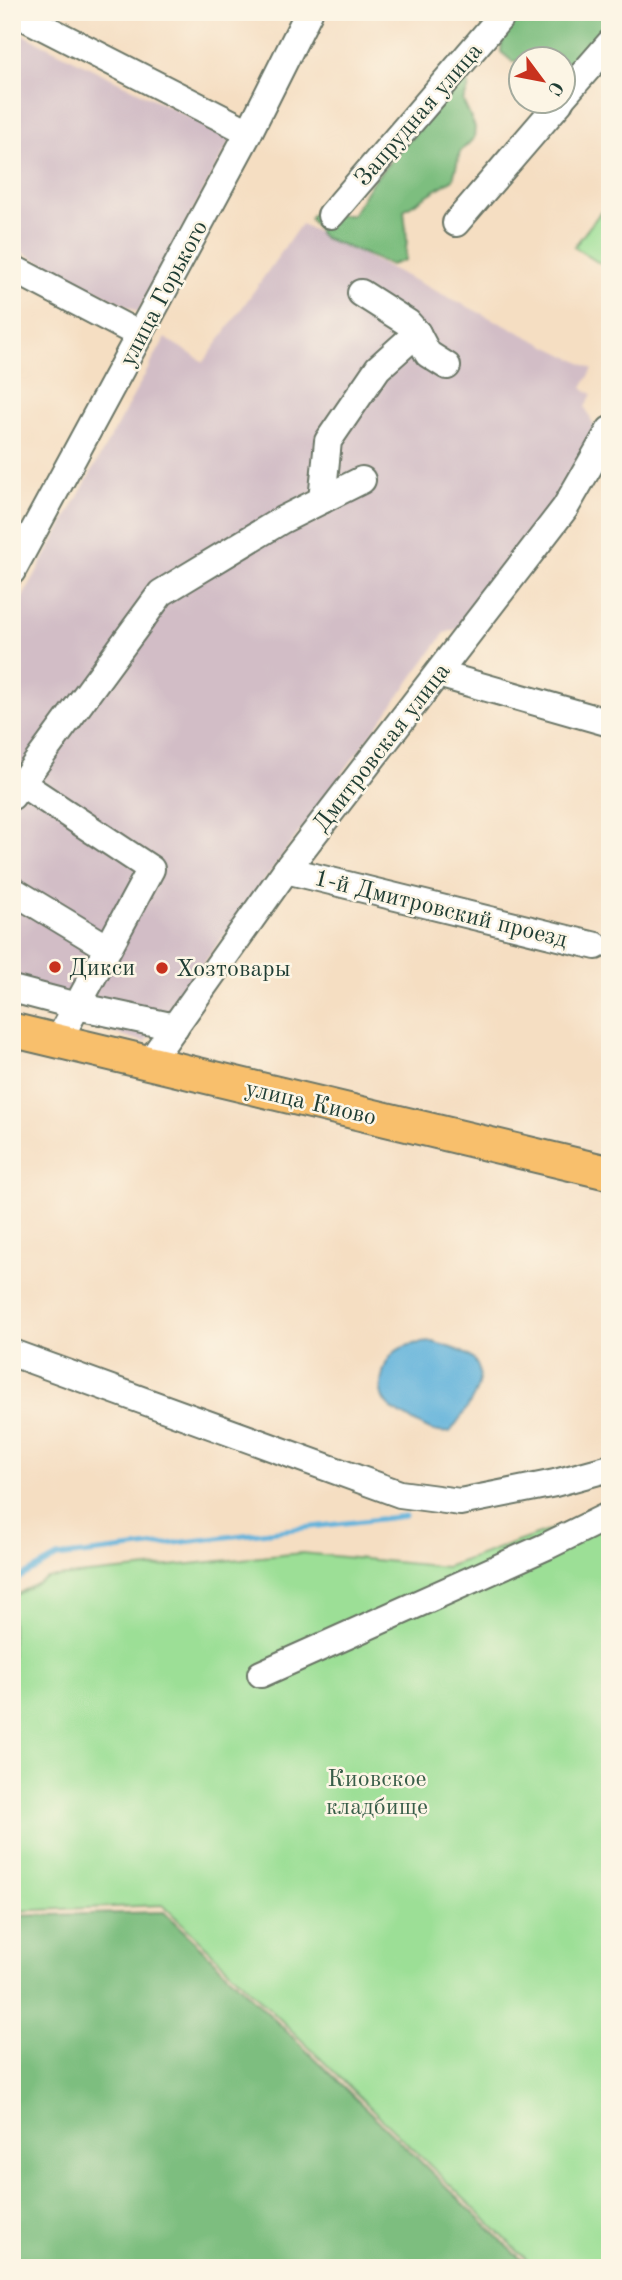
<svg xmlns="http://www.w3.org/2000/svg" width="622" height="2280" font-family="'Old Standard TT',serif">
	<rect width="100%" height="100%" fill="#fcf5e5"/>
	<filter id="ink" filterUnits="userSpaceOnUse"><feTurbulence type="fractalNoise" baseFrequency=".0143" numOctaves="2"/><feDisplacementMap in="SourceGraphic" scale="14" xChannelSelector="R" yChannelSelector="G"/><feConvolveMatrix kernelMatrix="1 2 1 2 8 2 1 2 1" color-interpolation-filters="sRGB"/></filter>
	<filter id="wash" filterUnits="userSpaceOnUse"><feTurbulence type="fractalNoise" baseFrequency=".00686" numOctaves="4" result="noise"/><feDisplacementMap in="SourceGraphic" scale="28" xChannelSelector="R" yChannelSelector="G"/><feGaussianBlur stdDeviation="1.57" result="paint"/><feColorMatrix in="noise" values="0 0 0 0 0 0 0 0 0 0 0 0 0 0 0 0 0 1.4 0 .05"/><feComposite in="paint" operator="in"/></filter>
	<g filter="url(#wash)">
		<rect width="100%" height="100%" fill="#f5dec2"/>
		<g fill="#d2bdc6">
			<polygon points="12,29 232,138 138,312 12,247"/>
			<polygon points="301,224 593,369 582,388 592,394 585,407 597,432 592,453 459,628 445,633 146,1042 12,1006 12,617 165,338 204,362"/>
		</g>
		<g fill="#9cdf96" stroke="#5e8e65" stroke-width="2">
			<polygon points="610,200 610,270 574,247"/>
			<polygon points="610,1509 610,2268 535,2268 163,1905 12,1911 12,1597 47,1578 302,1553 446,1567"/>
		</g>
		<g fill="#7dbe7f" stroke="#4e7e5a" stroke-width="2">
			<polygon points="518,12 610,12 610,26 581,61 565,62 557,54 544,54 513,62 501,52 503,30"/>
			<polygon points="462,81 469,83 468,90 463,101 475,127 474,138 460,152 453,179 404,210 407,240 405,260 391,265 322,237 310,218 318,206 330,208 340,215 352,215 372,182"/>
			<polygon points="164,1912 530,2268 12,2268 12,1916"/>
		</g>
		<path fill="#60b2db" stroke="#407888" stroke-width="2" d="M433,1342C444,1346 459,1349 469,1356C496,1375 464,1413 450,1432C435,1434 428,1429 415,1422C404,1416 390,1411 384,1400C379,1391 381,1382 383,1373C389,1347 408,1343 433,1342Z"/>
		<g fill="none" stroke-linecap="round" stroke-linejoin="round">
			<polyline stroke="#60b2db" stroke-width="5" points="12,1582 57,1557 405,1516"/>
		</g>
	</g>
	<g filter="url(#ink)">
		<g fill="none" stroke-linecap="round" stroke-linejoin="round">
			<g stroke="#6a7566" stroke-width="30">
				<g id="minor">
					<polyline points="14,12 249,132"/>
					<polyline points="562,98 610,43"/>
					<polyline points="331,215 505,12"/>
					<polyline points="456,223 560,102"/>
					<polyline points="12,268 140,335"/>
					<polyline points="361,293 408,323 417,333 428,354 447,366"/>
					<polyline points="322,500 328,441 378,368 417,333"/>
					<polyline points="12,571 249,132 309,12"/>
					<polyline points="438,674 610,723"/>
					<polyline points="21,783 151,869 58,1041"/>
					<polyline points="12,796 161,593 282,520 362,480"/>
					<polyline points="286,870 596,946"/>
					<polyline points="12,890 108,948"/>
					<polyline points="12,989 77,1006 175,1027"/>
					<polyline points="149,1063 286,870 565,508 610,430"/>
					<polyline points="12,1353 400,1494 460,1502 555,1483 610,1468"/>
					<polyline points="261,1674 547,1546 610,1515"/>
				</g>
			</g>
			<g stroke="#6a7566" stroke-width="37">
				<polyline id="major" points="12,1030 610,1173"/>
			</g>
			<use href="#minor" stroke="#fff" stroke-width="26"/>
			<use href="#major" stroke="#f8bf6c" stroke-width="33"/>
		</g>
	</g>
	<g fill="#c8321e" stroke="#fcf5e5" stroke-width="2.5">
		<circle cx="55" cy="967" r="7"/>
		<circle cx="162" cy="968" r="7"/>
	</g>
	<g text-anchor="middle" stroke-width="5" stroke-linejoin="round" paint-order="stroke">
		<g font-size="24" fill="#1f3d34" stroke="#fcf5e5">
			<text transform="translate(418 114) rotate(-49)" y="8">Запрудная улица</text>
			<text transform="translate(163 293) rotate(-62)" y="8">улица Горького</text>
			<text transform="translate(381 747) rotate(-52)" y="8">Дмитровская улица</text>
			<text transform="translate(441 908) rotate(14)" y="8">1-й Дмитровский проезд</text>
			<text transform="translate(311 1102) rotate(13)" y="8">улица Киово</text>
		</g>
		<g font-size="24" fill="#1f3d34" stroke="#fcf5e5" text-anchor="start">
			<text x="69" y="975">Дикси</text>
			<text x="176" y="976">Хозтовары</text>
		</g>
		<g font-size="24" fill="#385d48" stroke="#fcf5e5">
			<text x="377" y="1786">Киовское<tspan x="377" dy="28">кладбище</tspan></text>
		</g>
	</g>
	<rect width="622" height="2280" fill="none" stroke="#fcf5e5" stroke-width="42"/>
	<g transform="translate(542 80) rotate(122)"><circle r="33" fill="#fcf5e5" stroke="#a4ab9e" stroke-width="2"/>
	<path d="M0-5L12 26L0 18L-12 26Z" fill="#c8321e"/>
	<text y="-10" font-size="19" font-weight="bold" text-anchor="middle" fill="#1f3d34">С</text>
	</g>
</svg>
